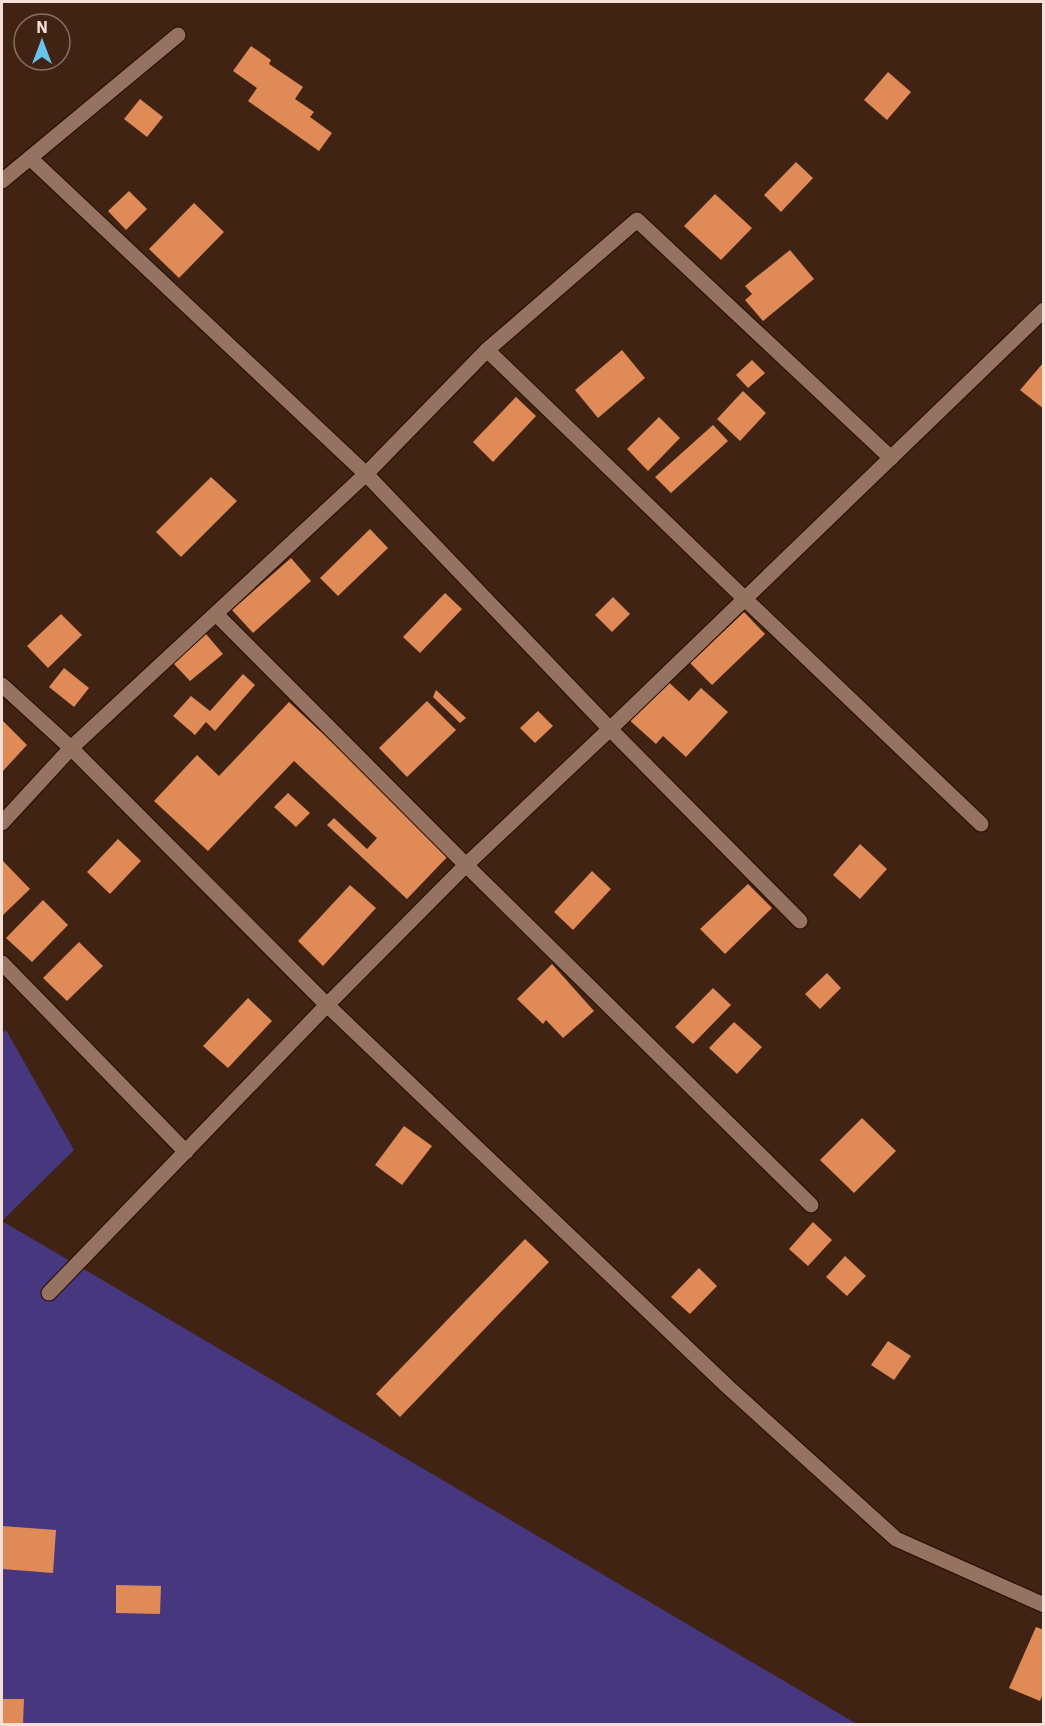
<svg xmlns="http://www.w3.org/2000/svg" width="1045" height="1726" font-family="'IBM Plex Sans',sans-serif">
	<rect width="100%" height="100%" fill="#402312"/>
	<polygon fill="#47377f" points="6,1030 74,1150 2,1221 857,1724 2,1724 2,1033"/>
	<g fill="#e08a57">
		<polygon points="251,46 271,60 269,64 303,87 295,99 314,112 310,117 332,133 319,151 248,101 257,88 233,71"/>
		<polygon points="888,72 911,92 887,120 864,100"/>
		<polygon points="140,99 163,117 147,137 124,119"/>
		<polygon points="796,162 813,178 781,212 764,195"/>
		<polygon points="129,191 147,209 126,230 108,211"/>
		<polygon points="715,194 752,228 721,260 684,226"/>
		<polygon points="194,203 224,232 179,278 149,249"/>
		<polygon points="790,250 814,279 763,321 745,300 752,294 745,286"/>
		<polygon points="622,350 645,378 598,418 575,390"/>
		<polygon points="752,360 765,373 748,388 736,375"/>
		<polygon points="1044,362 1044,409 1020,390"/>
		<polygon points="743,391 766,413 740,441 717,419"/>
		<polygon points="516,397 536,416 493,462 473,442"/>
		<polygon points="659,417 680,438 648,471 627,449"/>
		<polygon points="713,425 728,441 671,493 655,477"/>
		<polygon points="211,477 237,501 181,557 156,532"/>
		<polygon points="370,529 388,548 338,596 320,578"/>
		<polygon points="291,558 311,581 253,633 232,610"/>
		<polygon points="445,593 462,609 420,653 403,637"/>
		<polygon points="613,597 630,614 612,632 595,615"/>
		<polygon points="744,612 765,634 712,685 690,663"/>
		<polygon points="61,614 82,635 48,668 27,646"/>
		<polygon points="206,634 223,654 190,681 173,663"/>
		<polygon points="64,668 89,688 74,707 49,687"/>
		<polygon points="243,674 255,685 215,731 206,722 195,735 173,716 191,696 210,711"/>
		<polygon points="664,678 689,701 701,688 728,712 686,757 663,736 656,744 627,718"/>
		<polygon points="436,690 466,718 460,723 433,697"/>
		<polygon points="427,701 456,730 407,777 379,748"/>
		<polygon points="289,702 451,853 407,899 327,825 334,818 367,849 377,838 294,761 208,851 154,801 197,755 219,776"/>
		<polygon points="538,711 553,726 535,743 520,728"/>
		<polygon points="2,720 27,745 2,772"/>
		<polygon points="288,793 310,813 296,827 274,807"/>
		<polygon points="118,839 141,861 110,894 87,872"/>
		<polygon points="860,844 887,869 860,899 833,875"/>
		<polygon points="2,860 30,889 2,916"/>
		<polygon points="592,871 611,889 573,930 554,912"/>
		<polygon points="748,884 772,908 725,954 700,929"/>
		<polygon points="350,885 376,908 323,966 298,941"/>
		<polygon points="43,900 68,925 32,962 6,938"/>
		<polygon points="79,942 103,966 67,1001 43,978"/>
		<polygon points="552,964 594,1011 563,1038 546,1020 543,1024 517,999"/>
		<polygon points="827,973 841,988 820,1009 805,994"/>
		<polygon points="713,988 731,1005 693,1044 675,1027"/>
		<polygon points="248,998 272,1021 228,1068 203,1046"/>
		<polygon points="734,1022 762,1047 737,1074 709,1048"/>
		<polygon points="862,1118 896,1151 854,1193 820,1160"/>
		<polygon points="404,1126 432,1146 402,1185 375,1165"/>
		<polygon points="813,1222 832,1240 808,1266 789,1249"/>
		<polygon points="525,1239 549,1262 400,1417 376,1394"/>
		<polygon points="845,1256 866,1276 847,1296 826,1277"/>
		<polygon points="699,1268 717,1286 690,1314 671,1297"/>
		<polygon points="888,1341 911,1356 894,1380 871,1365"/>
		<polygon points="2,1526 56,1530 53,1573 2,1569"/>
		<polygon points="116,1585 161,1586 160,1614 116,1613"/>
		<polygon points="1036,1627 1044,1630 1044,1692 1040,1701 1009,1688"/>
		<polygon points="2,1699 24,1699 23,1724 2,1724"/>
	</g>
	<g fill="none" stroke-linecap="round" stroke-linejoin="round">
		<g stroke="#250b00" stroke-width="17">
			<g id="minor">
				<polyline points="30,158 366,474 610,729 800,921"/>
				<polyline points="2,181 178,35"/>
				<polyline points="487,350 745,599 981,824"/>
				<polyline points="216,614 466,865 811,1205"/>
				<polyline points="2,685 71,748 327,1005 728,1387 896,1539 1044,1605"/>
				<polyline points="2,823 71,748 366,474 487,350 637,220 891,458"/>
				<polyline points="2,963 186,1152"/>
				<polyline points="49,1293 327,1005 466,865 610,729 1044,310"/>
			</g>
		</g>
		<use href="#minor" stroke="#957360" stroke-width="15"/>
	</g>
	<rect width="1045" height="1726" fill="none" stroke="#f4e0d6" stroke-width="6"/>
	<g transform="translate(42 42)"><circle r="28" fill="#402312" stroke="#886f60" stroke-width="1.5"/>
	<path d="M0-4.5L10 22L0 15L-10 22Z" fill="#67c4ef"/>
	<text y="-9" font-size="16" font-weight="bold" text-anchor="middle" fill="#f4e0d6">N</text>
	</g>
</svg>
